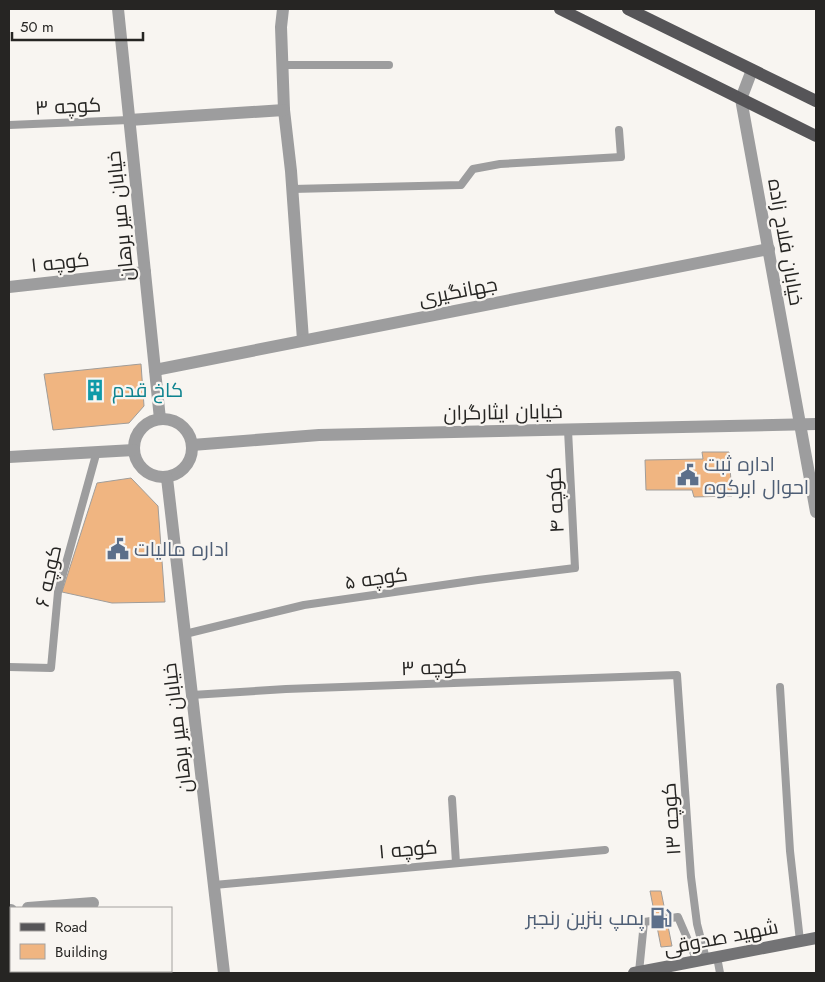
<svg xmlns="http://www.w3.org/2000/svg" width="825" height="982" font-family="Jost,Cairo,sans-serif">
	<rect width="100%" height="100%" fill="#f8f5f1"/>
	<g fill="#f0b581" stroke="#a09d9a">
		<polygon points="141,364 144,406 129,423 53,430 44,374"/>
		<polygon points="702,452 729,452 732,496 694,497 692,490 646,490 645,460 703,459"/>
		<polygon points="131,478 158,506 165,602 112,603 62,592 97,483"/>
		<polygon points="650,891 661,891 672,946 661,947"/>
	</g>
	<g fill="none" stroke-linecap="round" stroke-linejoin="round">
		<g stroke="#9d9d9e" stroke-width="8">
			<polyline points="282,65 389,65"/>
			<polyline points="9,125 129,120"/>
			<polyline points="292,189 461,185 473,169 500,164 621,157 619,130"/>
			<polyline points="185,634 304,605 478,580 575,568 568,430"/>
			<polyline points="9,667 51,668 58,592 97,451"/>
			<polyline points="780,687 790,851 800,941"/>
			<polyline points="192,695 286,689 677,675 691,877 697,924 706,959"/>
			<polyline points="452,799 456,863"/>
			<polyline points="214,885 605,850"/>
			<polyline points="717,957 720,973"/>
			<polyline points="639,972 644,922 678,917 697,961"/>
		</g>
		<g stroke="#9d9d9e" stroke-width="12">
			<polyline points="283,9 281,27 284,110 291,171 303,340"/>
			<polyline points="752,70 741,99 816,512"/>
			<polyline points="129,120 284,110"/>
			<polyline points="9,287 145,272"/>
			<polyline points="155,370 769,249"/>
			<polyline points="28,908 93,903"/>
			<polyline points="9,910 11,910"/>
		</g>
		<g stroke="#9d9d9e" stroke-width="12">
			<polyline points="118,9 160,419"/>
			<circle cx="163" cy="448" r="29"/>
			<polyline points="192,445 319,435 816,424"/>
			<polyline points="9,457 134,450"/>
			<polyline points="167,478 224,973"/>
		</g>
		<polyline stroke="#737375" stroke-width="12" points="634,973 816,938"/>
		<g stroke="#565558" stroke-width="12">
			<polyline points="560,9 816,136"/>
			<polyline points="628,9 816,101"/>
		</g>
	</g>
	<defs>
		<g id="building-bare" transform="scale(1.725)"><path d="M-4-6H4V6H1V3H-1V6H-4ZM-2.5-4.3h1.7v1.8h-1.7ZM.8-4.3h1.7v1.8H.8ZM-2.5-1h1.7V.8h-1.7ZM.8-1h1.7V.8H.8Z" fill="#0f9aa8" stroke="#f8f5f1" stroke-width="2.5" paint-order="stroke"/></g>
		<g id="civic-bare" transform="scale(1.725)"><path d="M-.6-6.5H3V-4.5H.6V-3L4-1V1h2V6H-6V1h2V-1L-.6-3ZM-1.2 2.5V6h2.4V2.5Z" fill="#5c6f8a" stroke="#f8f5f1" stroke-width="2.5" paint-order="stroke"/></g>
		<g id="fuel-bare" transform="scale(1.725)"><path d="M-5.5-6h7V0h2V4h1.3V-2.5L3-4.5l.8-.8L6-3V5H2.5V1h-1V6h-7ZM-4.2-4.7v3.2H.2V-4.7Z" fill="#5c6f8a" stroke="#f8f5f1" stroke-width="2.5" paint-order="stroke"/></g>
	</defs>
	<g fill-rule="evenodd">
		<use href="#building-bare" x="95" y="390"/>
		<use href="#civic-bare" x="688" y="475"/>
		<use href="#civic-bare" x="118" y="549"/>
		<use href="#fuel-bare" x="661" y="918"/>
	</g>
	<g text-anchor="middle" stroke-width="4.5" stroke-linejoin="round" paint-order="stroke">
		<g font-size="20" fill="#262523" stroke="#f8f5f1">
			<text transform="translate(68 106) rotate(-3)" y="7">کوچه ۳</text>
			<text transform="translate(120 216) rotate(-96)" y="7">خیابان میر برهان</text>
			<text transform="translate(786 242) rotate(80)" y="7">خیابان فلاح زاده</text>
			<text transform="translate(60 262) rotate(-6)" y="7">کوچه ۱</text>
			<text transform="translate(458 291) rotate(-11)" y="7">جهانگیری</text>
			<text transform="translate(503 412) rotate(-1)" y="7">خیابان ایثارگران</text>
			<text transform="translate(555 500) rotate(-93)" y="7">کوچه ۴</text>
			<text transform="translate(48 576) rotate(-78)" y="7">کوچه ۶</text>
			<text transform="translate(376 578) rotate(-8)" y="7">کوچه ۵</text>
			<text transform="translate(434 667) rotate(-2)" y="7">کوچه ۳</text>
			<text transform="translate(177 728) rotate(-97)" y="7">خیابان میر برهان</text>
			<text transform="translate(671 819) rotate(-94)" y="7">کوچه ۱۳</text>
			<text transform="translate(408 849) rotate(-5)" y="7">کوچه ۱</text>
			<text transform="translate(721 937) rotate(-11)" y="7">شهید صدوقی</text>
		</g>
		<g font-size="20" fill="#0d838f" stroke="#f8f5f1" text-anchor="start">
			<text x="112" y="397">کاخ قدم</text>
		</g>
		<g font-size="20" fill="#4e5e75" stroke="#f8f5f1" text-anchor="start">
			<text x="704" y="471">اداره ثبت<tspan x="704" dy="23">احوال ابرکوه</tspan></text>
			<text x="134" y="556">اداره مالیات</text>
			<text x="644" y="925" text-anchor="end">پمپ بنزین رنجبر</text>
		</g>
	</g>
	<rect width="825" height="982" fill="none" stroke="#262523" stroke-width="20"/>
	<rect x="10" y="907" width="162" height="65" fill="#f8f5f1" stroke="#a4a29f"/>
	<rect x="20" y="923" width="25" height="8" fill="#565558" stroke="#a4a29f"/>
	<text x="55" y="932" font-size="15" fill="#262523">Road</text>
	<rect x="20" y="944" width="25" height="15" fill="#f0b581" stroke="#a4a29f"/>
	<text x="55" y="957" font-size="15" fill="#262523">Building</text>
	<path d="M12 32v8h131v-8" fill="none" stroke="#262523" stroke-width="2.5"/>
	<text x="20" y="32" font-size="15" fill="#262523" stroke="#f8f5f1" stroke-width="4" paint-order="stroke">50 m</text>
</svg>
